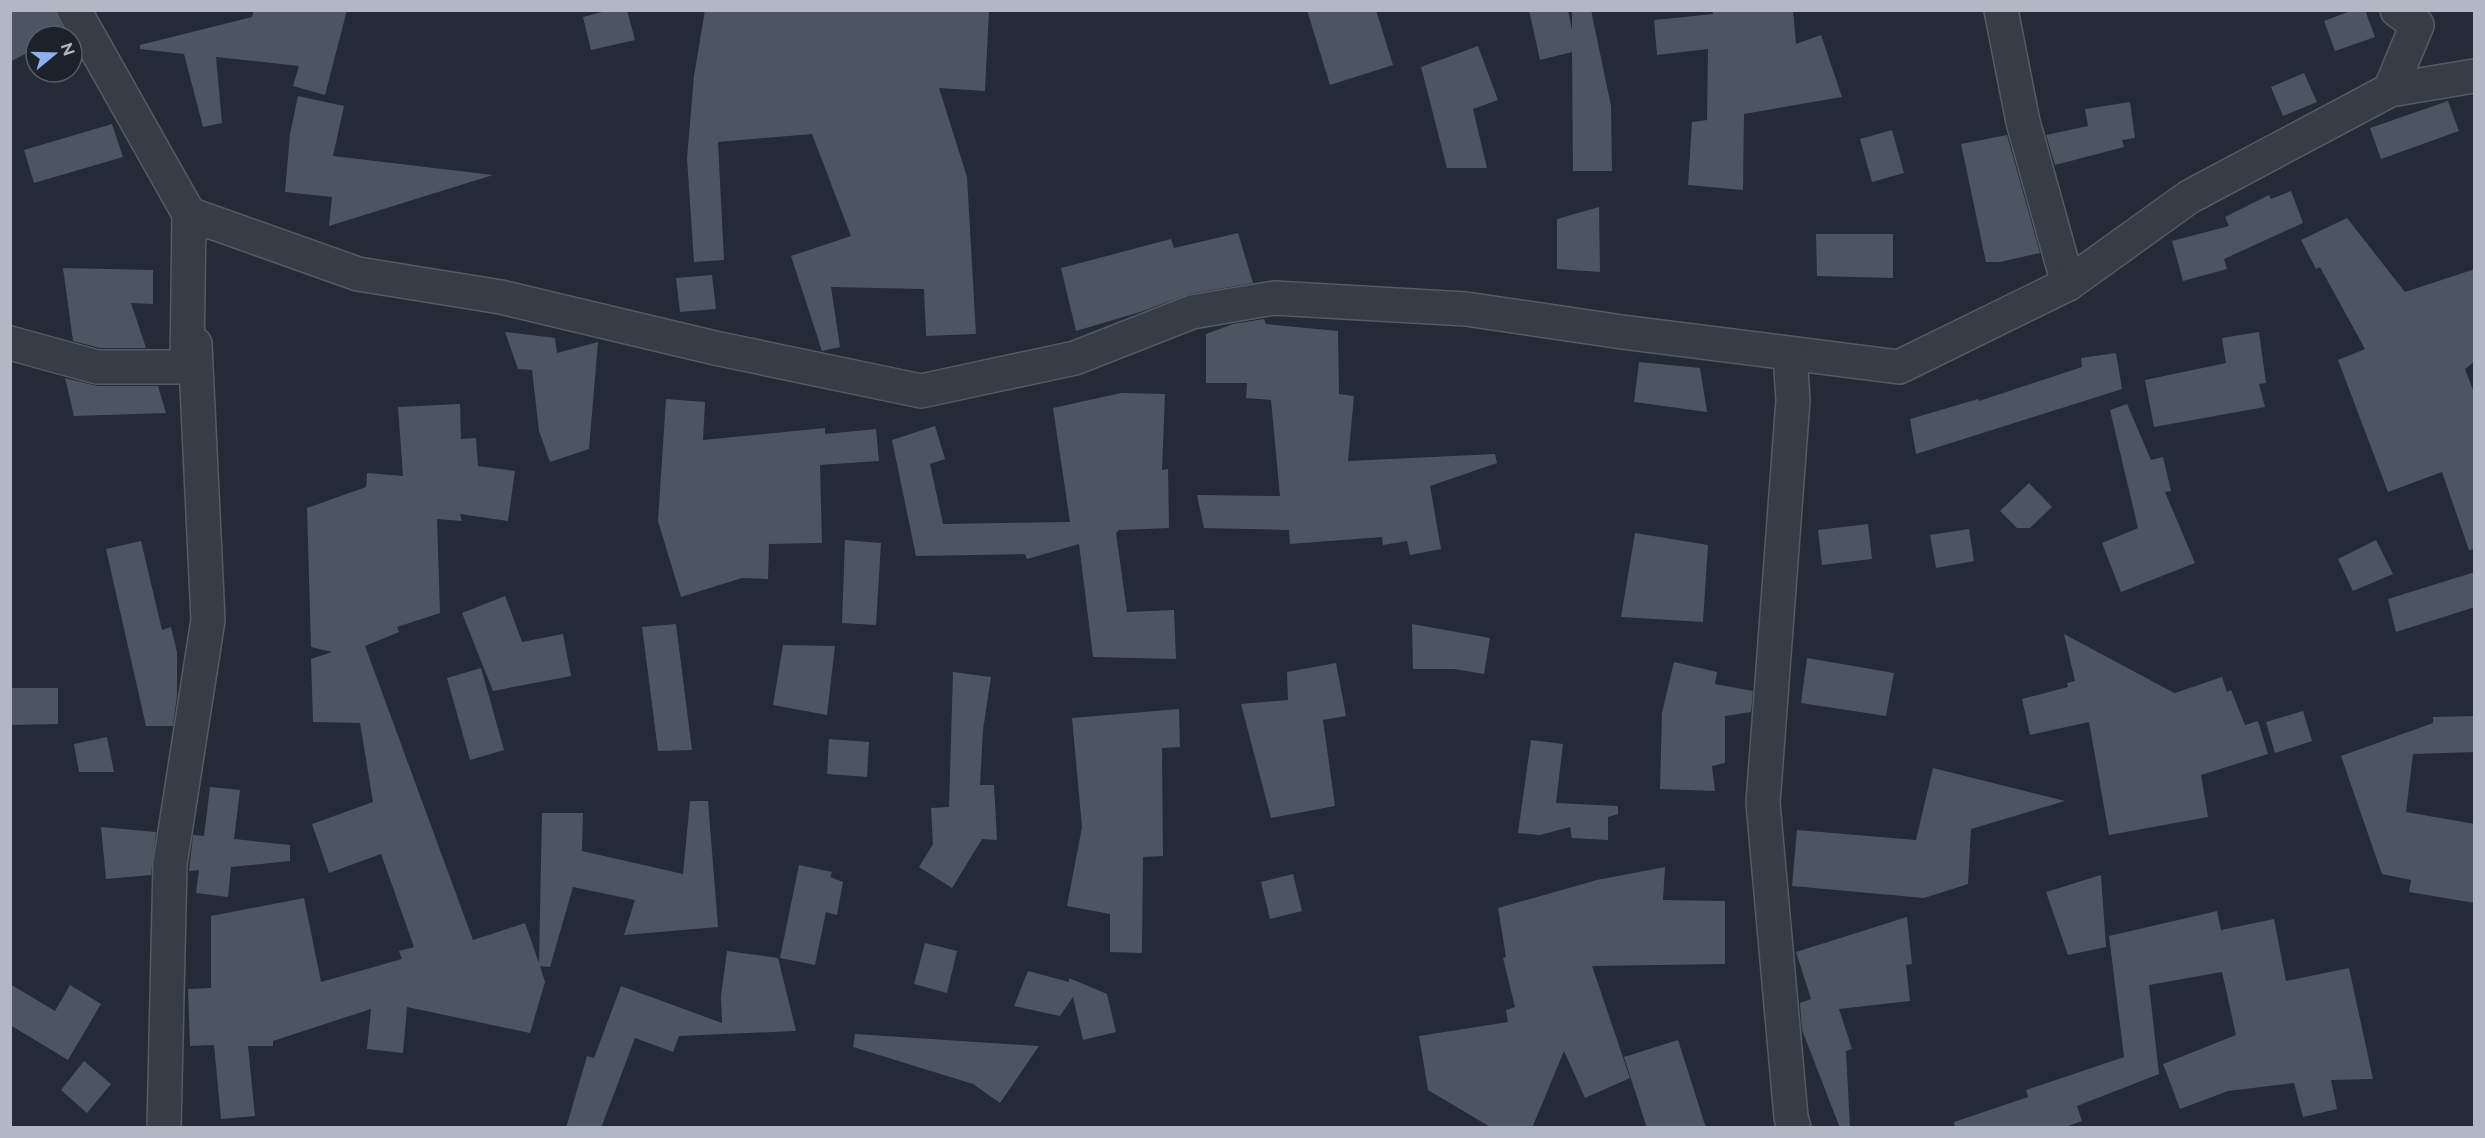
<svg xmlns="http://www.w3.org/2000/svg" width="2485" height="1138" font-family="Raleway,sans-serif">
	<rect width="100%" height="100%" fill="#232b36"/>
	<g fill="#4c5562">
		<polygon points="10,10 55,10 65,33 59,36 36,36 36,48 10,62"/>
		<polygon points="254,10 347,10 325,95 293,86 299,66 216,57 222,123 203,127 184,54 140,49 140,45 252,17"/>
		<polygon points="610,10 627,10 635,40 591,50 583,17"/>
		<polygon points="705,10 989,10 985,91 939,88 967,177 976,334 926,336 924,289 831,287 840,347 822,351 791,256 851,236 812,134 718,142 724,260 694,262 687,158 694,76"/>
		<polygon points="1307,10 1376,10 1393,65 1330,85"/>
		<polygon points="1529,10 1568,10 1572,30 1572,10 1591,10 1611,106 1612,171 1573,171 1572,52 1540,60"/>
		<polygon points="1712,10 1793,10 1796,44 1821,35 1842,97 1744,114 1743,190 1688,185 1692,122 1707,120 1708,49 1657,55 1654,20 1713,14"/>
		<polygon points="2353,10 2365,10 2375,37 2335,51 2324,21"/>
		<polygon points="1478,46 1498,100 1473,109 1487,168 1447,168 1421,67"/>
		<polygon points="2304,73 2317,102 2283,116 2271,87"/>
		<polygon points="298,96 344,106 333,156 493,175 329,226 332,197 285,192 290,134"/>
		<polygon points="2448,101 2459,131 2381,159 2370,128"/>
		<polygon points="2130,102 2135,138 2122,140 2124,147 2055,165 2046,135 2088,126 2085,109"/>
		<polygon points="112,124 123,157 34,183 24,150"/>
		<polygon points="1892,130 1904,173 1872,182 1860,139"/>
		<polygon points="2007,135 2040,253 2000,262 1986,262 1961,144"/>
		<polygon points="2291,191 2303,223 2224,259 2227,269 2183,281 2172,241 2229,226 2225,217 2269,195 2271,199"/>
		<polygon points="1599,207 1600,272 1557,269 1557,219"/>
		<polygon points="2347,218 2405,292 2475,269 2475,361 2465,369 2475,395 2475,549 2469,550 2442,472 2388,492 2338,360 2365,349 2320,267 2316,269 2301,240"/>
		<polygon points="1238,233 1253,283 1189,294 1140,312 1076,331 1061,268 1171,239 1174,248"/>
		<polygon points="1816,234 1893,234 1893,278 1817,276"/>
		<polygon points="63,268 153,270 153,304 131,303 146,348 100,348 73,341"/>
		<polygon points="712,275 716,309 680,312 676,278"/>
		<polygon points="1264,319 1266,324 1338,331 1339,394 1354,396 1348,461 1495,454 1497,463 1430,486 1441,549 1410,555 1407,541 1383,545 1382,537 1290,544 1289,530 1204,528 1197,495 1280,496 1271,400 1246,398 1247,383 1206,383 1206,334 1233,324"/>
		<polygon points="505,332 555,338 557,353 598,342 589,449 550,462 539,431 532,370 518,369"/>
		<polygon points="2259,332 2266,383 2259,384 2265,407 2154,427 2145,380 2226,363 2222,338"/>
		<polygon points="2116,353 2122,389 1916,454 1910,419 1978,399 1979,401 2082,367 2081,358"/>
		<polygon points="1639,362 1700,368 1707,412 1634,402"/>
		<polygon points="65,378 97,386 158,386 166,413 74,416"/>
		<polygon points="1121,393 1165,394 1162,470 1168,469 1169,528 1119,530 1116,533 1127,612 1174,610 1176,659 1093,657 1079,544 1027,559 1025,554 916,556 892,440 935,426 945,459 930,464 943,524 1070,522 1053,408"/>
		<polygon points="666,399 705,402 703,440 825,428 825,434 876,429 879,461 820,465 822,543 769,544 768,579 742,578 681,597 658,521"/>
		<polygon points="460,404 461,439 476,438 478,466 515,471 508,521 460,514 462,521 437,519 440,613 397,627 399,632 365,646 473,940 525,923 539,963 542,813 583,813 582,851 683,874 690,801 708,801 718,927 624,935 635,900 573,887 550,967 540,966 545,982 530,1033 407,1007 403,1053 367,1049 371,1009 273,1041 273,1046 248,1046 255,1116 221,1119 214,1045 190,1046 188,989 211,988 211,916 304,898 321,982 402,959 399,951 414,947 381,854 329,873 312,824 373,802 360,723 313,722 311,659 332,652 311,647 307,508 366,487 367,473 403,476 398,407"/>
		<polygon points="2127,404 2151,460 2163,457 2171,491 2165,492 2195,563 2121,592 2102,543 2138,528 2110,410"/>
		<polygon points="2029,483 2052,507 2030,528 2017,528 2000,511"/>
		<polygon points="1868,524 1872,559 1822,565 1818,530"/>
		<polygon points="1969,529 1974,561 1936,568 1930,535"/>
		<polygon points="1635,533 1708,545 1703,622 1621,617"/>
		<polygon points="845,540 881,543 876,625 842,623"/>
		<polygon points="2376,540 2393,574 2353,591 2338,559"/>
		<polygon points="141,541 162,630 171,627 177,652 177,696 173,726 146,726 106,549"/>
		<polygon points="2475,572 2475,607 2396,632 2388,599"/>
		<polygon points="505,596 522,642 563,634 571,676 493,691 462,613"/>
		<polygon points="676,624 692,750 658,751 642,627"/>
		<polygon points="1412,624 1490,638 1484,674 1454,669 1413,669"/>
		<polygon points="2064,634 2176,694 2175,693 2222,677 2227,692 2231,690 2245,725 2258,721 2268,754 2201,775 2208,817 2109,835 2089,722 2030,735 2022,699 2068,687 2067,683 2075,681"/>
		<polygon points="783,645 835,646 827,715 773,705"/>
		<polygon points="1807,658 1894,673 1886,716 1801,703"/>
		<polygon points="1674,662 1717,672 1715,684 1753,691 1751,712 1725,716 1725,763 1712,766 1715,791 1660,789 1662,713"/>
		<polygon points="1336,663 1346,716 1323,720 1335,806 1271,818 1241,704 1288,700 1287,672"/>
		<polygon points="481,668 504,750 470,760 447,678"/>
		<polygon points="953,672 991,677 983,730 980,785 994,785 997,840 982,839 952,888 919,867 933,844 931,808 949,807"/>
		<polygon points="10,688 58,688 58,724 10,725"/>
		<polygon points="1179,709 1180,747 1162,748 1163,856 1143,857 1142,953 1110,952 1110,914 1067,906 1082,827 1072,718"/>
		<polygon points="2303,711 2312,741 2275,753 2266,722"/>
		<polygon points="2475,716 2475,752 2413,754 2406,812 2475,824 2475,903 2409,892 2411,880 2382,874 2341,756 2433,723 2433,717"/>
		<polygon points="107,737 114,772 79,772 74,744"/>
		<polygon points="829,739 869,742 867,777 827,774"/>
		<polygon points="1531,740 1563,744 1556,803 1618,806 1618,814 1608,817 1608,840 1572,838 1570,827 1540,835 1518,833"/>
		<polygon points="1933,768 2065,801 1971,829 1968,884 1924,898 1792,886 1797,830 1916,840"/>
		<polygon points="210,787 240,790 234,839 290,845 290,861 231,867 228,897 196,893 199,870 189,871 193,835 204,836"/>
		<polygon points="101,827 156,832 151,875 106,879"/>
		<polygon points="799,865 832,872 830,877 843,882 837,915 826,912 815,965 780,958"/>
		<polygon points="1665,867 1663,900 1725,901 1725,964 1592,966 1630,1078 1585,1098 1564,1051 1532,1128 1492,1128 1428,1090 1419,1036 1508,1022 1506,1010 1515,1007 1503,958 1506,957 1498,908 1597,880"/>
		<polygon points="1293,874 1302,911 1270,919 1261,882"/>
		<polygon points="2101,875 2106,947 2068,955 2046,892"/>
		<polygon points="2217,911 2221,930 2274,919 2286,981 2349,968 2373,1079 2331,1080 2337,1109 2303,1117 2294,1083 2228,1091 2180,1109 2163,1064 2236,1035 2222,972 2149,985 2159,1074 2077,1106 2082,1121 2063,1128 1955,1128 1954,1122 2028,1097 2026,1090 2124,1057 2109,936"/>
		<polygon points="1907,917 1912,964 1906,965 1910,1001 1839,1009 1852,1049 1846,1051 1850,1128 1840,1128 1802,1030 1800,1003 1811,999 1796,952"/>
		<polygon points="925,943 957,951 947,993 914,984"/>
		<polygon points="727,951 778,958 796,1031 679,1036 673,1052 635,1038 601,1128 566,1128 587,1056 594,1058 621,986 722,1023 721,996"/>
		<polygon points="1028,971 1069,982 1069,978 1107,994 1116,1032 1083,1040 1073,997 1060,1016 1014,1006"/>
		<polygon points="10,984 55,1011 70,985 101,1004 68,1060 10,1025"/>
		<polygon points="855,1034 1039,1046 1000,1103 973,1084 853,1047"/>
		<polygon points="1678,1040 1706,1128 1647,1128 1624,1057"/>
		<polygon points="84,1061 111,1084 87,1113 61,1090"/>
	</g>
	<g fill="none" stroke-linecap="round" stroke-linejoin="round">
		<g stroke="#545b64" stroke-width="36">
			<g id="minor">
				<polyline points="74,10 189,214 190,235"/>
				<polyline points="2001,10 2023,122 2068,284"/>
				<polyline points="2390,90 2417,25 2397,10"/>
				<polyline points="10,343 97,367 187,367 189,214 358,274 501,297 715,348 921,391 1075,358 1192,312 1274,298 1466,309 1622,332 1899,367 2068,284 2189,197 2390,90 2474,76"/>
				<polyline points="1790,355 1793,400 1763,803 1791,1117 1794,1128"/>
				<polyline points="164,1128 170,864 208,620 195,344"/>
			</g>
		</g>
		<use href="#minor" stroke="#373d47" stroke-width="33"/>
	</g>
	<rect width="2485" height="1138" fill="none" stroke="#b1b8c3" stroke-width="24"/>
	<g transform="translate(54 54) rotate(71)"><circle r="28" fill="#1c222b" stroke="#585e68" stroke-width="1.5"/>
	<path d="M0-4.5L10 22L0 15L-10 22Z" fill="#8eb0eb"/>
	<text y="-9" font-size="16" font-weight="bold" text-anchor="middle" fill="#b1b8c3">N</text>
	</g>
</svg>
